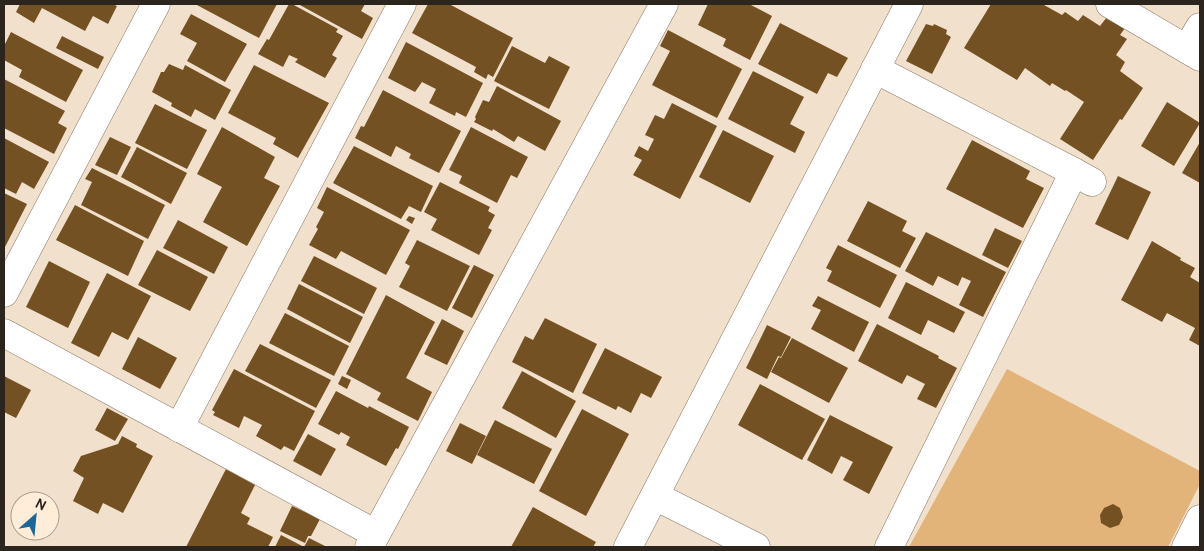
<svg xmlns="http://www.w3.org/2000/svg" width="1204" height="551" font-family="Cabin,sans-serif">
	<rect width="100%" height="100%" fill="#f1e0cb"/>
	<polygon fill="#e2b479" points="1007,369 1200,471 1200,484 1168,547 909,547"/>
	<g fill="#735122">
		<polygon points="20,4 112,4 117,6 108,24 93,16 85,31 42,8 34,23 16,12"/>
		<polygon points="195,4 277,4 259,38"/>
		<polygon points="289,4 292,4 338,29 336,32 343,36 332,55 337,58 325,78 295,62 298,59 289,55 283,67 258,54 267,39 269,40"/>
		<polygon points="298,4 365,4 361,11 373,18 362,39"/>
		<polygon points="428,4 449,4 513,38 493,77 488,74 486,79 474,72 476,67 412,33"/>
		<polygon points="708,4 749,4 772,16 750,60 723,46 726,39 698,25"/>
		<polygon points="991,4 1045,4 1044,5 1062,15 1065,12 1078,21 1083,15 1100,26 1107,17 1125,28 1120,35 1127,39 1116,55 1125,62 1120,71 1143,88 1122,120 1120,119 1093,160 1060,139 1084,102 1066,90 1065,91 1052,83 1050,86 1025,68 1017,80 964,48"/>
		<polygon points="191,14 247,44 225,82 187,61 197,43 180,34"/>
		<polygon points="780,23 848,58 837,77 828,73 817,94 758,64"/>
		<polygon points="926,24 933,26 934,24 947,30 946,34 951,37 932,74 906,61"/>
		<polygon points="668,30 742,69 717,118 652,85 670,51 660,46"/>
		<polygon points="11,32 83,70 66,102 19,77 22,70 4,60 4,46"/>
		<polygon points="62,36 104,57 98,69 56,48"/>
		<polygon points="406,42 483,83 466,117 456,112 455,116 429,103 436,89 422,82 415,92 388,78"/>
		<polygon points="512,46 545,63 549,56 570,67 549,109 494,81"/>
		<polygon points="169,64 183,70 185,65 231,90 215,120 195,109 191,117 171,106 172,103 152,92 161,72 164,72"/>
		<polygon points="254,65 329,103 298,158 273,144 276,138 228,113"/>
		<polygon points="753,71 804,97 790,124 805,132 795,153 728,119"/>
		<polygon points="4,79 65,111 58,123 67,128 54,154 4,128"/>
		<polygon points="497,86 561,121 545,151 518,136 514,142 493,129 492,131 474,122 476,119 475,117 483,100 489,102"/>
		<polygon points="383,90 461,131 439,173 409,158 411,154 396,146 391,157 355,138 361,126 364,127"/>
		<polygon points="1167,102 1200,123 1174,166 1141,146"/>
		<polygon points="672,103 717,126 680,199 633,175 642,160 634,156 639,146 648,151 654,139 645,135 655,115 664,119"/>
		<polygon points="155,104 207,130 187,169 135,143"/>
		<polygon points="222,127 275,157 264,178 280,186 247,246 203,222 222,187 197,174"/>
		<polygon points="471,127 528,157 517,178 511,175 497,203 459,183 462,176 449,170"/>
		<polygon points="723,130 774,156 750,203 699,177"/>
		<polygon points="110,137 131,147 117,175 95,165"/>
		<polygon points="4,138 49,162 34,189 22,182 16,194 4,188"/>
		<polygon points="972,140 1030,171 1026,179 1044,188 1023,228 946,189"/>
		<polygon points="1200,142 1200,183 1182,173"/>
		<polygon points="354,146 433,186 421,212 409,206 401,219 333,183"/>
		<polygon points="137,147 187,173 171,204 121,177"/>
		<polygon points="92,168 165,205 148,239 81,205 92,182 85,179"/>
		<polygon points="1118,176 1151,192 1128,240 1095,224"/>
		<polygon points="440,182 490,207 488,211 495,215 488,228 492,230 479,255 431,230 437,219 424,212"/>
		<polygon points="327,187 410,230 386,275 341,251 336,259 309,245 318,229 316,227 324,212 317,208"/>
		<polygon points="4,193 27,204 5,247 4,246"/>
		<polygon points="868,201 907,221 902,231 916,238 900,268 847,241"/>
		<polygon points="75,205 144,241 128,276 56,240"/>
		<polygon points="409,216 415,218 412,224 406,220"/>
		<polygon points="178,220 228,247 214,274 163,248"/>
		<polygon points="995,228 1022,241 1008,268 982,255"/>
		<polygon points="926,232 1006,272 983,317 959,305 971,281 962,277 958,286 938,276 933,286 905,271"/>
		<polygon points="417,240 470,266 447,311 399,287 410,266 405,263"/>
		<polygon points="1152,241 1181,258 1180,260 1195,268 1190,277 1200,283 1200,346 1189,340 1195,328 1167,313 1162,322 1121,300"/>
		<polygon points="838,245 897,275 880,308 827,281 832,271 826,268"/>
		<polygon points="157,250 208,277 190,311 138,285"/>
		<polygon points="314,256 377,288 364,314 301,281"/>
		<polygon points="49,261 90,282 68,328 26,307"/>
		<polygon points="474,265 494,275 472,318 452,308"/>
		<polygon points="107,273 151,296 128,340 112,332 99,357 71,343"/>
		<polygon points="906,282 965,312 954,333 928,320 921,335 888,318"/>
		<polygon points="299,284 363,317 350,343 287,309"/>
		<polygon points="386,295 435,322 406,378 432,392 418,421 377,400 381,393 346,374"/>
		<polygon points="818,296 869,322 854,352 811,329 821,310 812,306"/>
		<polygon points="285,313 349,346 334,376 269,343"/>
		<polygon points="545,318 597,344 573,393 512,362 525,336 533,340"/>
		<polygon points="442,319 464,331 447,365 424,354"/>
		<polygon points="877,324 939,356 938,358 957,368 936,408 917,399 925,384 907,375 902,384 858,361"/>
		<polygon points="767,325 791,337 781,357 778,356 767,379 746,368"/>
		<polygon points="138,337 177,358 160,389 122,369"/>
		<polygon points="792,338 848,368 829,403 771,372 779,357 781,358"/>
		<polygon points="260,344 331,380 316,408 245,371"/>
		<polygon points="605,348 662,377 651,398 641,393 631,413 618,406 616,410 582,393"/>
		<polygon points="234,369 315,411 294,451 284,446 281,450 256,436 262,425 244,416 239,428 213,415 215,412 212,410"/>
		<polygon points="522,371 576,401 556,438 502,408"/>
		<polygon points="4,376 31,390 16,418 4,412"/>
		<polygon points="342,376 351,380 347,389 338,384"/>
		<polygon points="760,384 825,419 802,460 738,425"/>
		<polygon points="336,391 368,408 369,406 409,427 398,449 396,448 386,466 346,445 350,437 341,432 339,435 318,424"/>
		<polygon points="107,408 128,419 115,441 95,430"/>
		<polygon points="582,409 629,434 586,516 539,491"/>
		<polygon points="830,415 893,447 869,494 843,480 853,462 841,456 832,474 807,460"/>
		<polygon points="495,420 552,449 534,484 477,455"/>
		<polygon points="460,423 486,436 472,464 446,451"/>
		<polygon points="308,434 336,449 321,476 293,461"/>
		<polygon points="122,436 137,444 136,447 153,456 123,513 103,503 98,514 73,501 84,478 73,471 81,456 118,444"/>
		<polygon points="226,469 255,485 241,513 250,518 247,524 273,537 268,547 186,547"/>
		<polygon points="1113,504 1120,508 1123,517 1119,525 1110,528 1101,523 1100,515 1104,508"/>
		<polygon points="292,506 320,519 311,536 308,536 305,543 280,531"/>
		<polygon points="533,507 596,542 593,547 511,547"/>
		<polygon points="281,535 304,547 275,547"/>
		<polygon points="309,538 327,547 304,547"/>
	</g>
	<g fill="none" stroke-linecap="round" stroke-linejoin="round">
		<g stroke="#877865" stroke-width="29">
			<g id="minor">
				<polyline points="1110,4 1200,57"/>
				<polyline points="1187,49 1200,27"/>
				<polyline points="875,69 1074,172"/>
				<polyline points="4,293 156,4"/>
				<polyline points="4,333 376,534"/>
				<polyline points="179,428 402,4"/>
				<polyline points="655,496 756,547"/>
				<polyline points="369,547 664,4"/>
				<polyline points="628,547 909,4"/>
				<polyline points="889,547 1074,172 1092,182"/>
				<polyline points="1186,547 1200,519"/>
			</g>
		</g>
		<use href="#minor" stroke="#fff" stroke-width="28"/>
	</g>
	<rect width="1204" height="551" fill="none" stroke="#2b251d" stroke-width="10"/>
	<g transform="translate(35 516) rotate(27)"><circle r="24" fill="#ffedd8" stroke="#aa9d8d"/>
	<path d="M0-4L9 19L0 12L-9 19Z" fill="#1c679a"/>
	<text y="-8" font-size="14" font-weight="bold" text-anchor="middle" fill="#2b251d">N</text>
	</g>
</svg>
